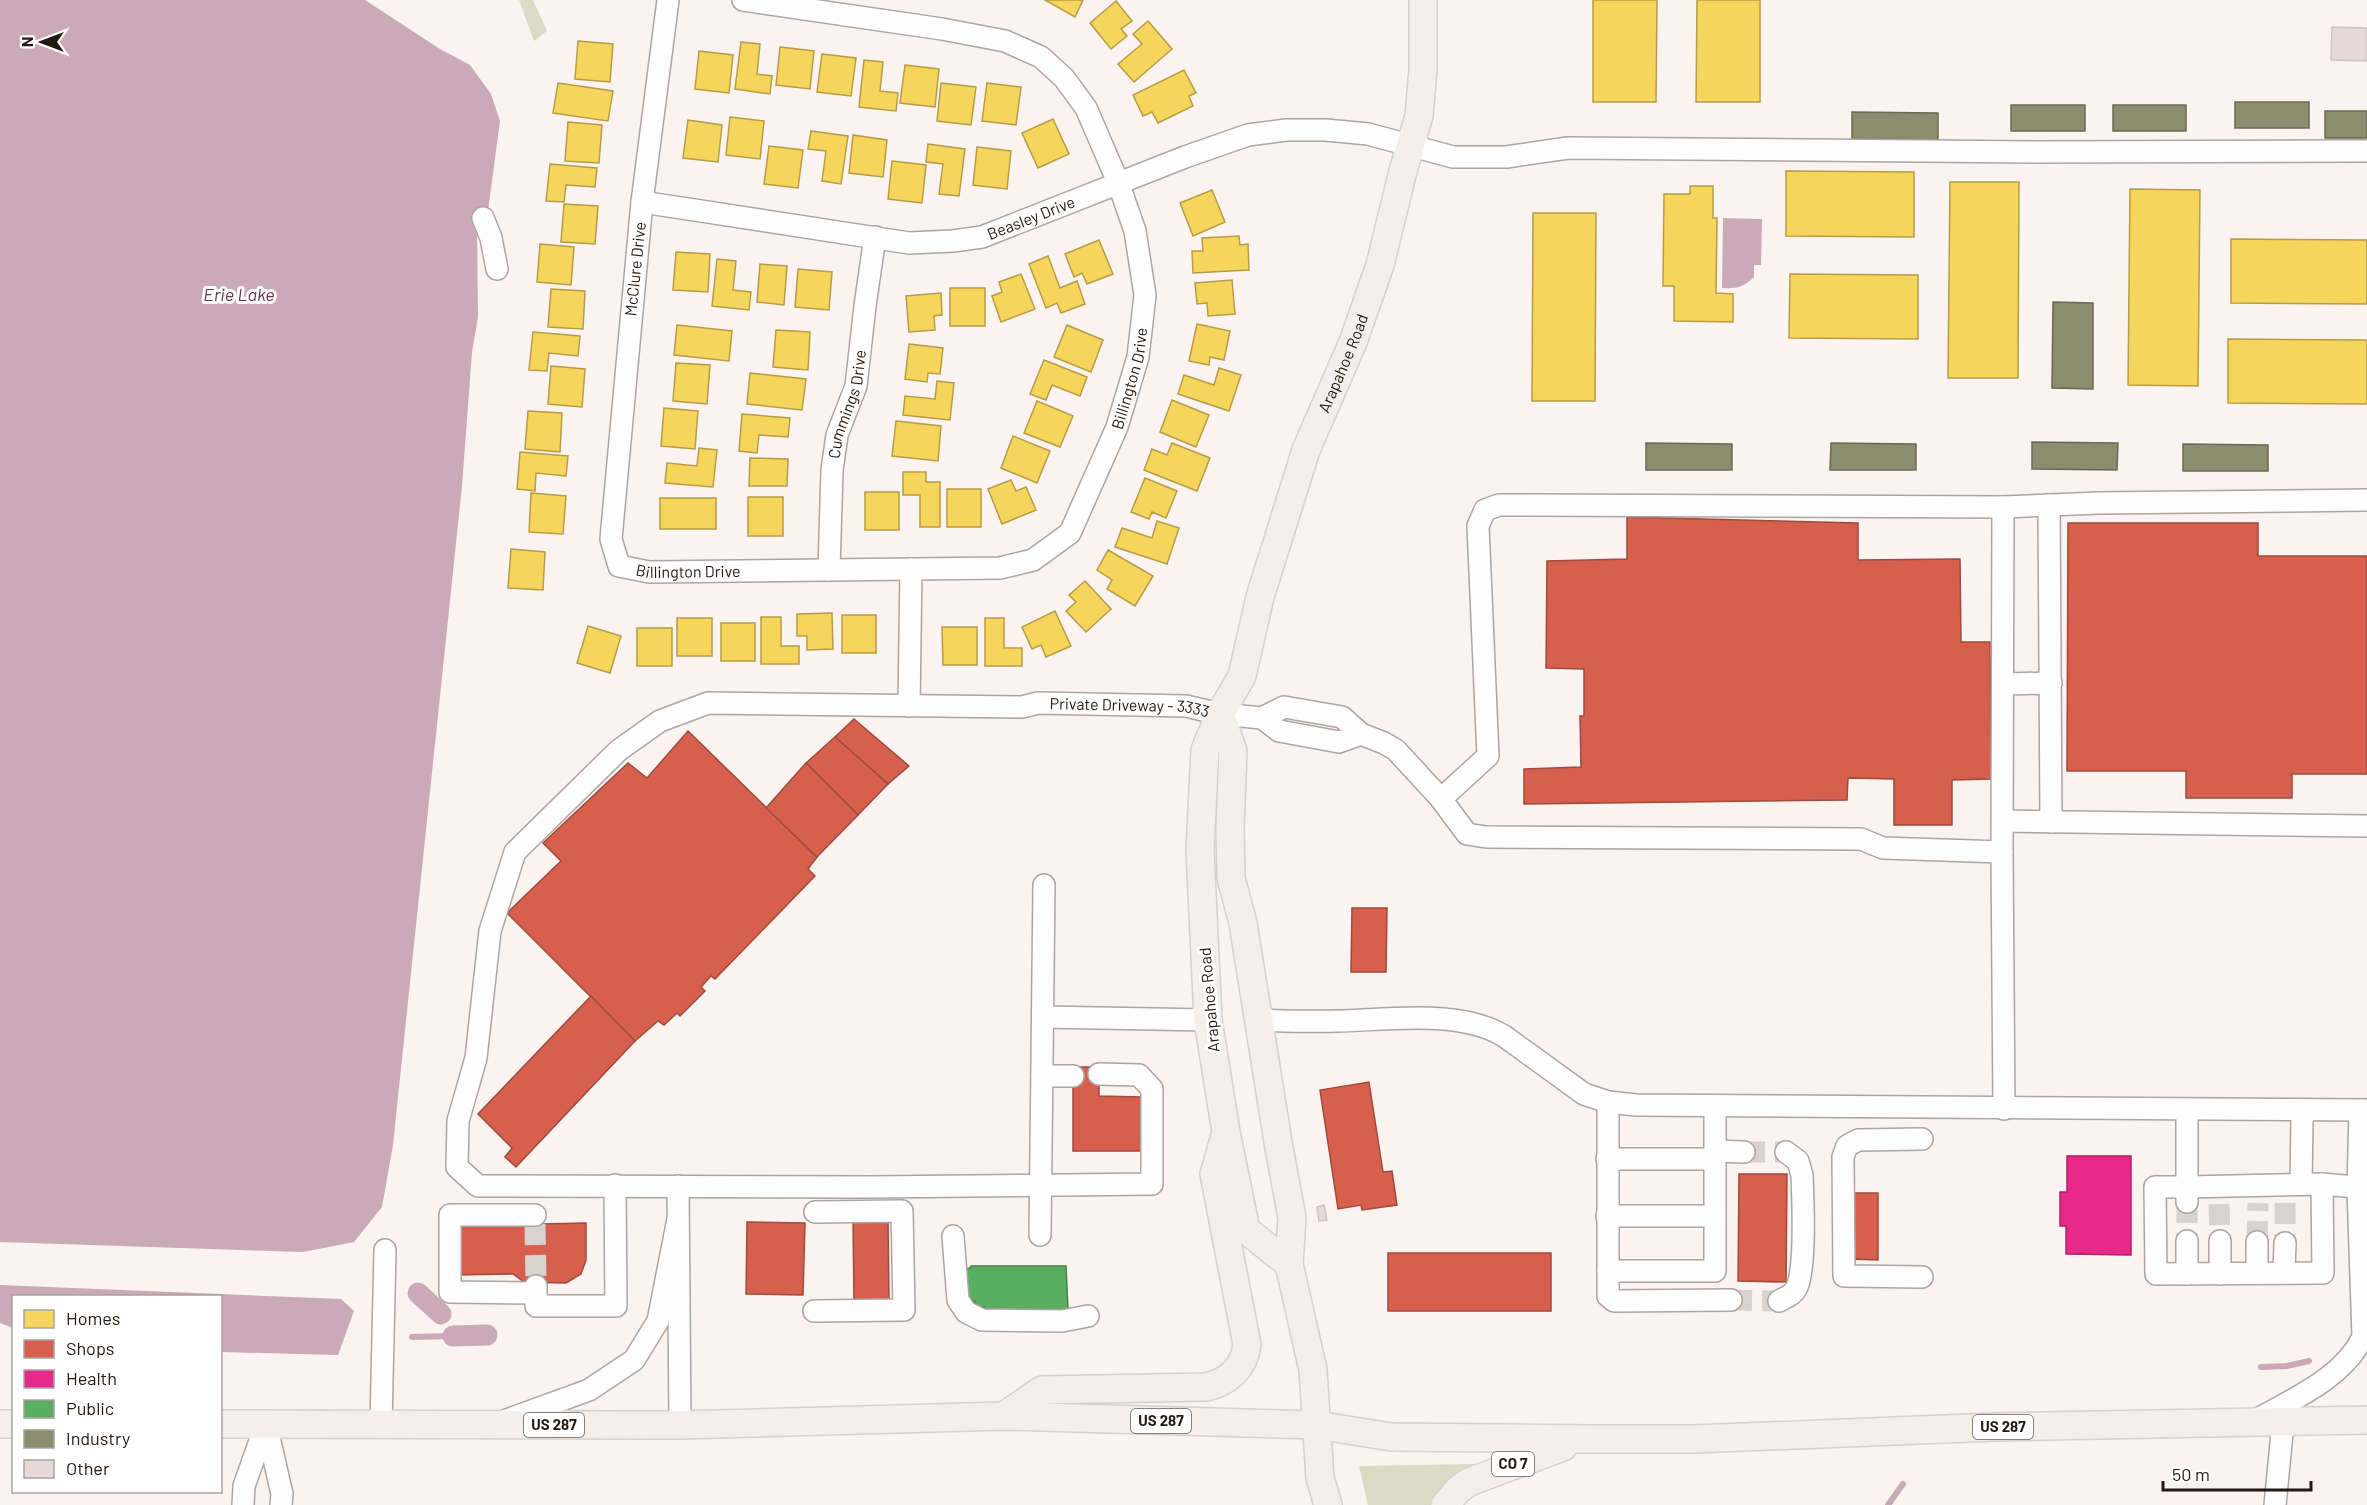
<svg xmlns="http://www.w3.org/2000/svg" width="2367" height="1505" font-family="Barlow,sans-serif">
	<rect width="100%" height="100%" fill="#faf3f0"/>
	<g fill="#ded9c4">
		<polygon points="519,0 533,0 547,31 534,41"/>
		<polygon points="1476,1464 1476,1469 1435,1505 1368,1505 1359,1466"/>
	</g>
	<g fill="#caaab6">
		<polygon points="0,0 365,0 440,49 470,65 491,94 500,121 488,211 477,222 478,317 472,352 462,486 393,1145 382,1207 354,1242 303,1252 0,1242"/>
		<path d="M1723,218L1762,219L1761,265H1754V277C1744,287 1736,289 1722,288Z"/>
		<polygon points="0,1285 341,1299 354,1311 338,1355 221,1352 220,1296 14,1296 13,1328 0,1323"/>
	</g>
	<g fill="#f6d55c" stroke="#b79c46" stroke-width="1.5">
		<polygon points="1045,0 1083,0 1075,17"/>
		<polygon points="1593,0 1657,0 1656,102 1593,102"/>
		<polygon points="1697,0 1760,0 1760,102 1696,102"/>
		<polygon points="1116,1 1132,21 1121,29 1127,36 1111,49 1090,23"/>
		<polygon points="1148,21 1172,49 1134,82 1118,64 1142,44 1133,34"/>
		<polygon points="578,41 613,44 610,82 575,79"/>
		<polygon points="741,42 760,44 757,74 772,76 770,94 735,89"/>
		<polygon points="780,47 814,51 810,89 776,85"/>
		<polygon points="699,51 733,55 729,93 695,89"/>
		<polygon points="822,54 856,58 851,96 817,92"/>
		<polygon points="864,60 883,62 880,91 898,93 896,111 859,107"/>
		<polygon points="905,65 939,69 935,107 900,103"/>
		<polygon points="1184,70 1196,93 1189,96 1193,106 1158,123 1152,112 1143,116 1133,95"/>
		<polygon points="558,83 613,91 608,121 553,113"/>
		<polygon points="941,83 976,87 971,125 937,121"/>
		<polygon points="987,83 1021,87 1016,125 982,121"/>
		<polygon points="730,117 764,121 760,159 726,155"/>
		<polygon points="1053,119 1069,154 1038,168 1022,133"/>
		<polygon points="688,120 722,125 718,162 683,158"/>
		<polygon points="568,122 602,125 599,163 565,161"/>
		<polygon points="811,131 848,136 841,184 822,181 826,151 808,149"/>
		<polygon points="853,135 887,140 883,177 849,173"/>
		<polygon points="928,144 965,149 959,196 939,194 943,164 926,162"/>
		<polygon points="769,146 803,150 798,188 764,184"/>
		<polygon points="977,147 1011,151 1007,189 973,185"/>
		<polygon points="892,161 926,165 922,203 888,199"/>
		<polygon points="550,164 597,168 595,187 566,185 564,202 546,201"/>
		<polygon points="1786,171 1914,172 1914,237 1786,236"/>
		<polygon points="1950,182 2019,182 2018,378 1948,378"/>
		<polygon points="1690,186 1713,186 1713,218 1717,218 1716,293 1733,294 1733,322 1674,321 1674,286 1663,286 1664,194 1690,194"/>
		<polygon points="2130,189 2200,190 2198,386 2128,385"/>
		<polygon points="1212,190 1225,222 1193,236 1180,203"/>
		<polygon points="564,204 598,206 595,244 561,242"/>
		<polygon points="1533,213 1596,213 1595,401 1532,401"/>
		<polygon points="1239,236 1240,245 1248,244 1249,270 1193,273 1192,251 1203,251 1202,238"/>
		<polygon points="2231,239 2367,240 2367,304 2231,303"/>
		<polygon points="1099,240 1113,274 1087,284 1082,273 1074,277 1065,254"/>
		<polygon points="540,244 574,247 571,285 537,282"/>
		<polygon points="676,252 710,254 708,292 673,290"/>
		<polygon points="1048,256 1060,288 1077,281 1085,304 1061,313 1057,303 1046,308 1029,264"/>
		<polygon points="717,259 736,261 733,290 751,292 749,310 712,306"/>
		<polygon points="760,264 787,266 784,305 757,302"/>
		<polygon points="798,269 832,272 829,310 795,307"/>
		<polygon points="1021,274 1035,309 1001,322 992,296 1002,292 999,282"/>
		<polygon points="1790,274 1918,275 1918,339 1789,338"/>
		<polygon points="1232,280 1235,314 1208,316 1207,303 1197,304 1195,283"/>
		<rect x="950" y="288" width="35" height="38"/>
		<polygon points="551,289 585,291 583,329 548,327"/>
		<polygon points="941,293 942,315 934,316 935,330 909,332 906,296"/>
		<polygon points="1197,324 1230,331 1224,360 1210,357 1209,365 1189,361"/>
		<polygon points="677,325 732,331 729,361 674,355"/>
		<polygon points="1067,325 1103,340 1091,372 1054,357"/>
		<polygon points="776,330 810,332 808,370 773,367"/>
		<polygon points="533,332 580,336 578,356 549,353 547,371 529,370"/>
		<polygon points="2228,339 2367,340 2367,404 2228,403"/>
		<polygon points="909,344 943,348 940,374 928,373 927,382 905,379"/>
		<polygon points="1044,360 1087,377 1080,396 1052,385 1046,400 1030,394"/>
		<polygon points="676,363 710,365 707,404 673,401"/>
		<polygon points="551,366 585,369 582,407 548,404"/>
		<polygon points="1219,368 1241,375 1229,411 1178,394 1184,375 1214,385"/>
		<polygon points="750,373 806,379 802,410 747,404"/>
		<polygon points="937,381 954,383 950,420 903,415 905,396 935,399"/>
		<polygon points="1172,400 1209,415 1196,447 1160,432"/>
		<polygon points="1037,401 1073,416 1060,447 1024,433"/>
		<polygon points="664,408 698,411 695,449 661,446"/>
		<polygon points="528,411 562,413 560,452 525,449"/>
		<polygon points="742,414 790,418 788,437 759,435 757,453 739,451"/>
		<polygon points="896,421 941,426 938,461 892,456"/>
		<polygon points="1013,436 1050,451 1037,483 1001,468"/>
		<polygon points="1172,443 1210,458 1197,491 1144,470 1152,449 1167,455"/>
		<polygon points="699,448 717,450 713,487 665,483 667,463 697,466"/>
		<polygon points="520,452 568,456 566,476 536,473 535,491 517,489"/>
		<polygon points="750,458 788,459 787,486 749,486"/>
		<polygon points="903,472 926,472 926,482 940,482 940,527 920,527 920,495 903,495"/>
		<polygon points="1145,478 1177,491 1166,518 1152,512 1149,519 1131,512"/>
		<polygon points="1011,480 1016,491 1026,487 1036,510 1002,524 988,489"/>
		<rect x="947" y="489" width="34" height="38"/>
		<rect x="865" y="492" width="34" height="38"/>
		<polygon points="531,493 566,496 563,534 529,532"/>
		<rect x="748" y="497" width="35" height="39"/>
		<rect x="660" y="498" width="56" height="31"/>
		<polygon points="1157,521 1179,528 1167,564 1115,547 1122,528 1152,538"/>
		<polygon points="511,549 545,552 543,590 508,588"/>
		<polygon points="1108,550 1153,576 1135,606 1107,589 1112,580 1097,570"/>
		<polygon points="1085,581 1111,609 1086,632 1066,611 1076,602 1069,595"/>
		<polygon points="1055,611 1071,646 1046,657 1041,645 1032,649 1022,627"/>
		<polygon points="832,613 833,649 807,650 807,636 797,636 797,614"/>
		<rect x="842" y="615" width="34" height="38"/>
		<polygon points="761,617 781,617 781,646 799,646 799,664 761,664"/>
		<rect x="677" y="618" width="35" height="38"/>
		<polygon points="985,618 1004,618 1004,648 1022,648 1022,666 985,666"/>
		<rect x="721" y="623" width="34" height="38"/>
		<polygon points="588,626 621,636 610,673 577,663"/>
		<polygon points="942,627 977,627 977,665 943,665"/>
		<rect x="637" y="628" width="35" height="38"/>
	</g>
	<g fill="#d6604d" stroke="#a04a3b" stroke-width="1.5">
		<polygon points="1627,517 1858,523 1858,560 1960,559 1961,642 1990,642 1991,779 1952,780 1952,825 1894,825 1894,779 1848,778 1847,800 1524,804 1524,769 1581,767 1580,716 1584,716 1584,669 1546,668 1547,561 1627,559"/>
		<polygon points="2068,523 2258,523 2258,556 2367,556 2367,774 2292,774 2292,798 2186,798 2186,771 2067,771"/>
		<polygon points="854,719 909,766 888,784 835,737"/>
		<polygon points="688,731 817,857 808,869 815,876 715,979 711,976 701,987 705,991 680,1016 677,1013 664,1025 658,1021 635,1041 507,913 561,861 543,843 628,763 647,778"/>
		<polygon points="835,737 888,784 858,815 806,763"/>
		<polygon points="806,763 858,815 817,857 766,808"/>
		<polygon points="1352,908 1387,908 1386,972 1351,972"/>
		<polygon points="591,996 635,1041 516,1167 505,1157 512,1148 478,1114"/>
		<polygon points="1073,1067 1099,1067 1099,1096 1142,1097 1142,1151 1073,1151"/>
		<polygon points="1369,1082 1383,1172 1392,1171 1397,1205 1362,1210 1361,1205 1338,1209 1320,1090"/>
		<polygon points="1739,1174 1787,1174 1786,1282 1738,1281"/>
		<polygon points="1851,1193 1878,1193 1878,1260 1850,1259"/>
		<polygon points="853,1218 888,1219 889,1300 854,1301"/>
		<polygon points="747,1222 805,1223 803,1295 746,1294"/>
		<polygon points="586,1223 586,1260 581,1274 566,1283 524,1282 513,1274 454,1275 456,1226"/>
		<rect x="1388" y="1253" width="163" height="58"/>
	</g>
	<polygon fill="#e7298a" stroke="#ac2466" stroke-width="1.5" points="2067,1156 2131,1156 2131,1255 2066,1254 2066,1226 2060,1226 2060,1192 2067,1192"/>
	<polygon fill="#5aae61" stroke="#4a8149" stroke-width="1.5" points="971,1266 1066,1266 1068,1310 1042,1313 992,1315 991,1309 983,1310 984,1307 975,1307 975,1301 965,1301 965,1269 970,1268"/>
	<g fill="#8c8c6e" stroke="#6c6952" stroke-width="1.5">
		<rect x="2235" y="102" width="74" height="26"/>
		<rect x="2011" y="105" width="74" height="26"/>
		<rect x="2113" y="105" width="73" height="26"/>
		<rect x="2325" y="111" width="42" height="27"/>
		<polygon points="1852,112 1938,113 1938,140 1852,139"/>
		<polygon points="2053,302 2093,303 2093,389 2052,388"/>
		<polygon points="2032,442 2118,443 2117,470 2032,469"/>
		<polygon points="1646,443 1732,444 1732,470 1646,470"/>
		<polygon points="1831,443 1916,444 1916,470 1830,470"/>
		<polygon points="2183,444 2268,445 2268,471 2183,471"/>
	</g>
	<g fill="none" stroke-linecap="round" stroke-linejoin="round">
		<g stroke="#caaab6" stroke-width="6">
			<polyline points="412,1337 453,1336"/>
			<polyline points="2261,1367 2287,1366 2309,1361"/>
			<polyline points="1888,1505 1903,1484"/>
		</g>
		<g stroke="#caaab6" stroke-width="21">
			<polyline points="418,1293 441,1314"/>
			<polyline points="453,1336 487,1335"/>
		</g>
	</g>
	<g fill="#e6d9d8" stroke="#cec4c2" stroke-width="1.5">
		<polygon points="2332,27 2367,28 2367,61 2331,60"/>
		<polygon points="1324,1205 1327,1220 1319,1221 1317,1207"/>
	</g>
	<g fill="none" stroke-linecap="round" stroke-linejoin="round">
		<g stroke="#dad2cf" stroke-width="21" stroke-dasharray="21 10" stroke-linecap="butt">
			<polyline points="1744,1152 1786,1152"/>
			<polyline points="2187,1202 2187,1241"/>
			<polyline points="2285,1203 2285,1243"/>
			<polyline points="2219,1204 2220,1241"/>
			<polyline points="535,1224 536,1282"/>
			<polyline points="2257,1242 2258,1203"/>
			<polyline points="1731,1300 1779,1301"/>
		</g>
		<g stroke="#aea5a2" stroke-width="24">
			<g id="minor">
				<path id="s1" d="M668,0L642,202L611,539L619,566L649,572L1000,568L1033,560L1070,533L1117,427L1138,357L1145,295L1135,231L1118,182L1086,108L1064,78L1041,57L1005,41L942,29L743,0"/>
				<path id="s2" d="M642,202L909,243L953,241L982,237L1185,157L1248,135L1286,130H1326L1368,134L1453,157H1506L1568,148L2037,152L2367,151"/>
				<polyline points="483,218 491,238 497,269"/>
				<polyline points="2049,505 2051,822"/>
				<path id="s3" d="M829,570L832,470L837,435L856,386L865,306L875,237"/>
				<polyline points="2003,684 2051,683"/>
				<polyline points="909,706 911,569"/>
				<polyline points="1262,718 1284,707 1342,717 1361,734 1384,743 1396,750 1441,799 1467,834 1486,837 1861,839 1883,848 2002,852 2004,1109"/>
				<polyline points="1441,799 1488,756 1478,526 1485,510 1499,505 2003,507 2098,503 2367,500"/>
				<polyline points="2003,821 2367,826"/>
				<polyline points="2002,852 2003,507"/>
				<polyline points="1043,1017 1208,1020"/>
				<path d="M1259,1020C1285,1021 1311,1022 1337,1021C1387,1020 1460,1009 1504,1036L1584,1094L1608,1102L1636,1105L2367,1110"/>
				<path id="s4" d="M1099,1074L1139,1075L1152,1089V1184L873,1187L478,1186L457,1167L458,1121L476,1058L490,931L515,852L619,750L660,721L708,703L1022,707L1038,703L1186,706L1220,714L1262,718L1279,731L1339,742L1361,734"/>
				<polyline points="1042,1076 1073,1076"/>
				<polyline points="1608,1102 1608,1271 1715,1271 1715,1106"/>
				<polyline points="2187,1109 2187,1187 2322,1184 2367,1188"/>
				<polyline points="1922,1139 1858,1140 1847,1146 1843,1157 1844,1276 1922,1277"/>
				<polyline points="1715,1151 1744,1152"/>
				<polyline points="1607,1159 1715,1159"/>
				<polyline points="2301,1184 2302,1120 2306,1110"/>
				<polyline points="678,1186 680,1425"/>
				<polyline points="2187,1202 2187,1187 2155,1187 2156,1274 2323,1273 2322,1184"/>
				<polyline points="535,1215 450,1215 450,1292 536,1293"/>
				<polyline points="1607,1216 1715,1216"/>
				<polyline points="1040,1235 1044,885"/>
				<polyline points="953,1236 958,1300 966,1312 982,1320 1062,1321 1088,1316"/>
				<polyline points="2187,1241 2187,1274"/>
				<polyline points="2220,1241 2220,1274"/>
				<polyline points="1608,1271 1608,1296 1614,1301 1731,1300"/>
				<polyline points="2257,1273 2257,1242"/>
				<polyline points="2284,1273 2285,1243"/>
				<polyline points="536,1286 536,1306 616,1306 615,1185"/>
				<path d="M1779,1301C1787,1297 1793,1295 1797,1287C1806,1265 1803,1200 1802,1175L1798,1161L1786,1152"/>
				<polyline points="814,1311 904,1310 902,1211 815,1212"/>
				<polyline points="504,1421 589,1390 634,1360 658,1321 678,1219"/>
				<path d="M2251,1423C2290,1400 2342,1380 2363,1337L2358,1189L2360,1110"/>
				<polyline points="266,1424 282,1494 281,1505"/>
				<polyline points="381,1424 385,1250"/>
				<polyline points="243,1505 244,1486 266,1424"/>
				<polyline points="2275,1505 2283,1423"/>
			</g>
		</g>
		<g stroke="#d6d1cf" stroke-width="30">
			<g id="major">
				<polyline points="1220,714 1233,751 1230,828 1231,878 1243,923 1278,1142 1292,1218 1289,1264 1313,1370 1320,1478 1328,1505"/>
				<path id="s5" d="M1289,1264L1246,1230L1226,1132L1208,1020L1200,850L1205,750L1220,714L1242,676L1260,597L1306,450L1353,342L1380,265L1403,171L1419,116L1423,69V0"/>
				<path d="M1004,1416L1042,1390L1206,1387C1228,1382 1244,1368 1247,1345L1214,1174L1225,1136"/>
				<polyline points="0,1424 14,1424"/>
				<polyline points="220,1424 680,1425 1004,1416 1317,1425 1391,1437 1590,1439 1694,1439 1994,1427 2367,1420"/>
				<polyline points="1445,1505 1458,1490 1469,1482 1563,1447"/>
			</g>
		</g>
		<use href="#minor" stroke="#fefdfd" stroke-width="21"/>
		<use href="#major" stroke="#f4efe8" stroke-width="27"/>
	</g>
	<g text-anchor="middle" stroke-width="6" stroke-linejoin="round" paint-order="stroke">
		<g fill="#fff" stroke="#655d59" stroke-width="1.5">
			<rect x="1131" y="1409" width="60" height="24" rx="4.5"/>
			<rect x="524" y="1413" width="60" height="24" rx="4.5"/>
			<rect x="1973" y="1415" width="60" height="24" rx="4.5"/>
			<rect x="1492" y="1452" width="42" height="24" rx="4.5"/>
		</g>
		<g font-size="15" font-weight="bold" fill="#231812">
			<text x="1161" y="1426">US 287</text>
			<text x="554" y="1430">US 287</text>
			<text x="2003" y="1432">US 287</text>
			<text x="1513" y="1469">CO 7</text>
		</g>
		<g font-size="16" fill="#231812" stroke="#fff">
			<text dy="6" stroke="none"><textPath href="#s2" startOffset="396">Beasley Drive</textPath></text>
			<text transform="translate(635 269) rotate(-84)" y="6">McClure Drive</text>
			<text dy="6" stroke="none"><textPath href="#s5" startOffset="951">Arapahoe Road</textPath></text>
			<text dy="6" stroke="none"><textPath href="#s1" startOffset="1198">Billington Drive</textPath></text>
			<text dy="6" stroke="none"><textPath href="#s3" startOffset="168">Cummings Drive</textPath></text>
			<text dy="6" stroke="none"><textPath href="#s1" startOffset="640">Billington Drive</textPath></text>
			<text dy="6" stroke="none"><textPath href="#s4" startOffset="1848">Private Driveway - 3333</textPath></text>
			<text transform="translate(1209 1000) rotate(-95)" y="6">Arapahoe Road</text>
		</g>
		<g font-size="18" font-style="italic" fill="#6b324e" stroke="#fff">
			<text x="239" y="301">Erie Lake</text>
		</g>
	</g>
	<rect x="12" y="1295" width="210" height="198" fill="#ffffff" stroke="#a7a3a0" stroke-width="1.5"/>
	<rect x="24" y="1310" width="30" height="18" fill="#f6d55c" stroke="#a7a3a0" stroke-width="1.5"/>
	<text x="66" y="1325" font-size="18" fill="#231812">Homes</text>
	<rect x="24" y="1340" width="30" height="18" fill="#d6604d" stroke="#a7a3a0" stroke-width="1.5"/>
	<text x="66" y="1355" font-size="18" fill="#231812">Shops</text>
	<rect x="24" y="1370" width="30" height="18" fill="#e7298a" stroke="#a7a3a0" stroke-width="1.5"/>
	<text x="66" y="1385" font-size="18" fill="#231812">Health</text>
	<rect x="24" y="1400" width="30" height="18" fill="#5aae61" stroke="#a7a3a0" stroke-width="1.5"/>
	<text x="66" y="1415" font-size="18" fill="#231812">Public</text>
	<rect x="24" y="1430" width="30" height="18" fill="#8c8c6e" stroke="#a7a3a0" stroke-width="1.5"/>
	<text x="66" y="1445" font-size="18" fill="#231812">Industry</text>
	<rect x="24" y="1460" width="30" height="18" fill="#e6d9d8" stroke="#a7a3a0" stroke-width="1.5"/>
	<text x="66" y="1475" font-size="18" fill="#231812">Other</text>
	<g transform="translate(42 42) rotate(270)" stroke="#ffffff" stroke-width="4.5" paint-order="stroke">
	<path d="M0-4.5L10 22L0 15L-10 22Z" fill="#231812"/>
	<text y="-9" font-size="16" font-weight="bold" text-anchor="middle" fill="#231812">N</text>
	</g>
	<path d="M2163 1481v9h148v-9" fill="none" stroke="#231812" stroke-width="3"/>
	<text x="2172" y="1481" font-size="18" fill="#231812" stroke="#ffffff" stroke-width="4.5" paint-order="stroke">50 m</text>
</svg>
